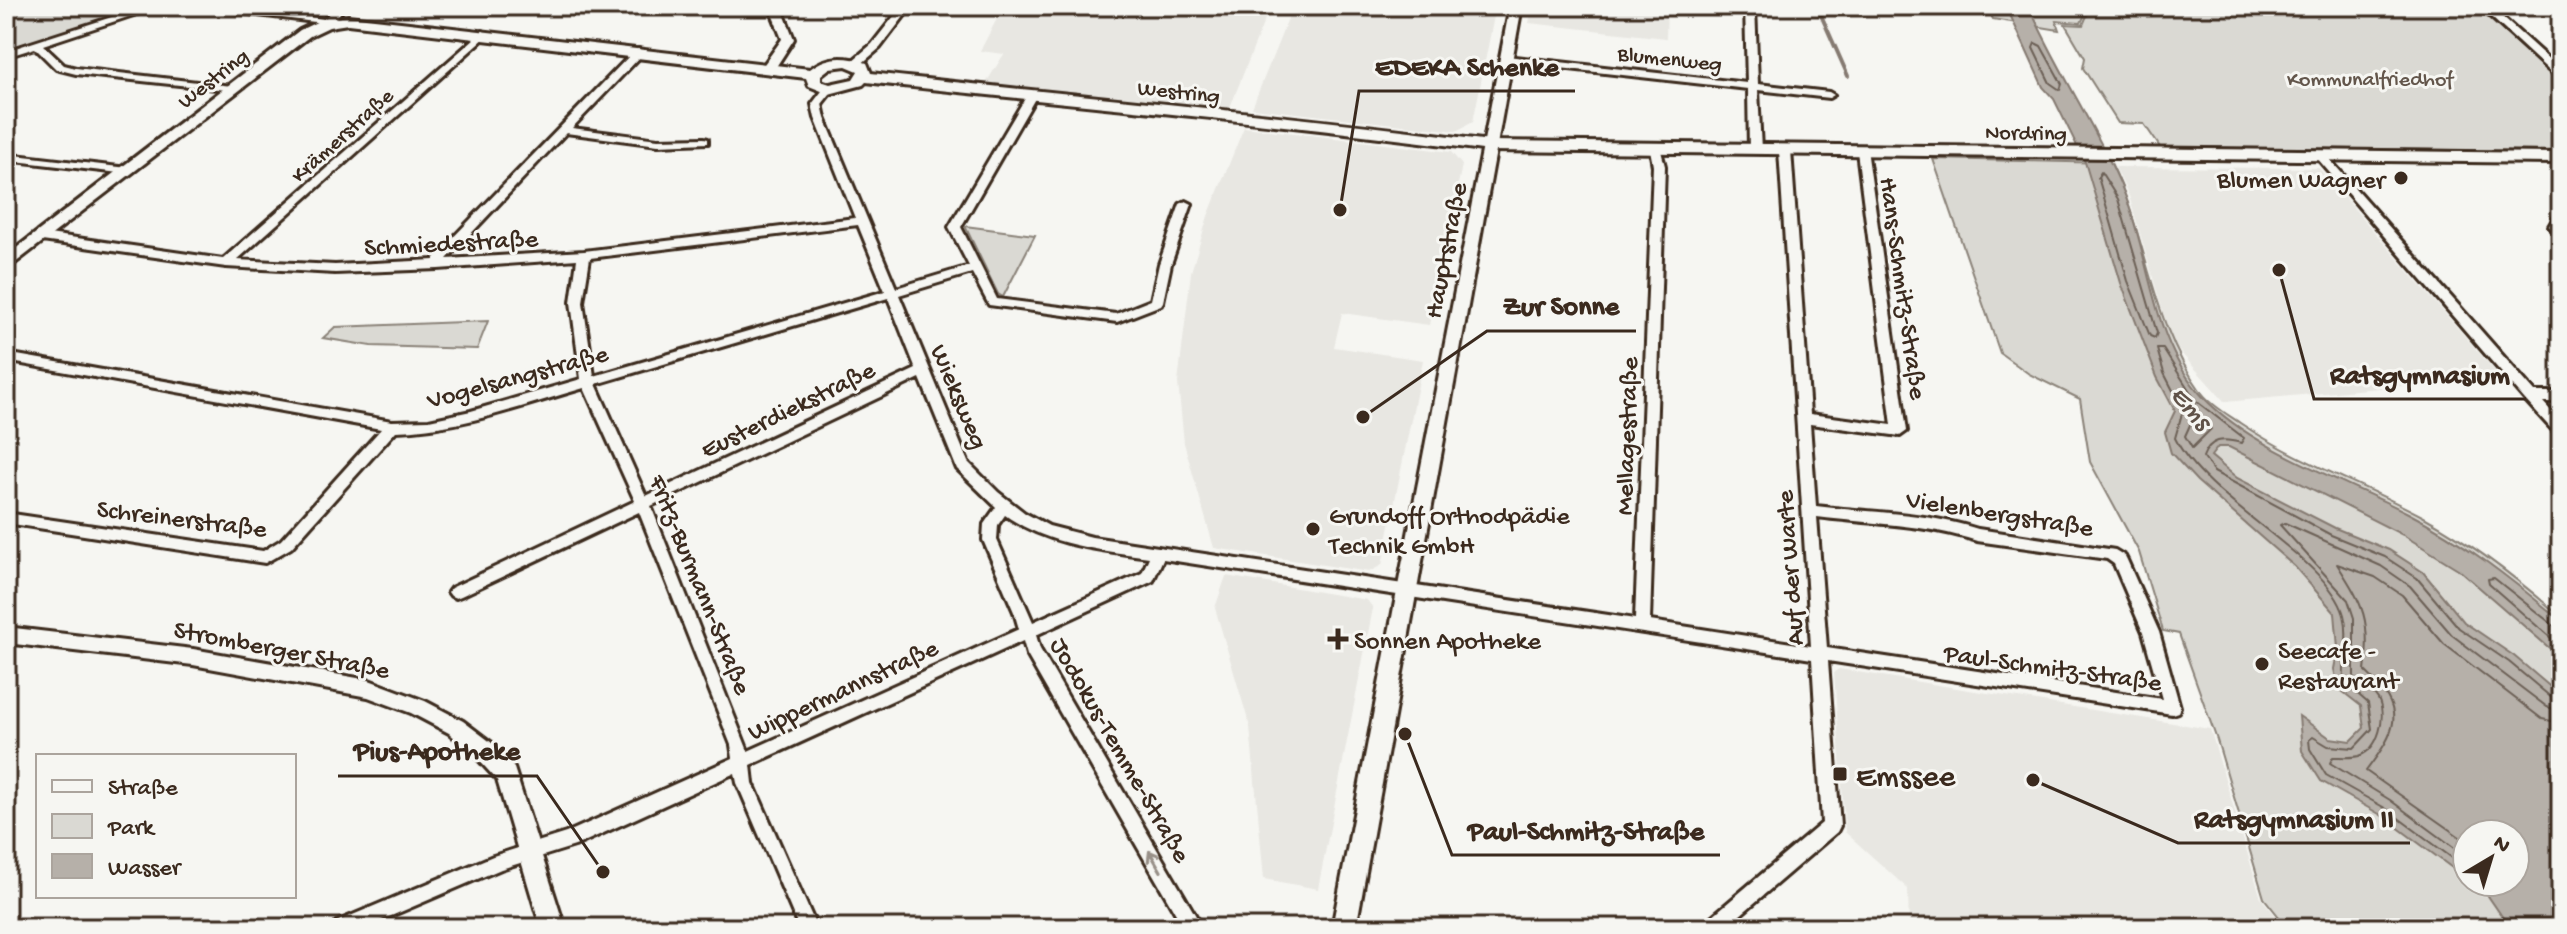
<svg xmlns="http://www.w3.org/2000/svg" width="2567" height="934" font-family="'Gochi Hand',sans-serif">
	<rect width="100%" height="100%" fill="#f6f6f2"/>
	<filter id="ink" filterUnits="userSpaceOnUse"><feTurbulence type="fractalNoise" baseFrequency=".0125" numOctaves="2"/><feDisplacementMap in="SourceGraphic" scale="16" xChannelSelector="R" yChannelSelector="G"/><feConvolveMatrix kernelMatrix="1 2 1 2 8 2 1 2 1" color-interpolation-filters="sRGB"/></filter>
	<g filter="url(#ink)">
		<g fill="#e8e7e2">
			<polygon points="917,6 1270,6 1229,110 986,83 1004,54 980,51 999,15"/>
			<polygon points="1293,6 1496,6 1473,122 1456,131 1252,108"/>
			<polygon points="1532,6 1667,6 1666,38 1529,23"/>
			<polygon points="1244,127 1451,152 1462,165 1429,325 1342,313 1334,347 1423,360 1382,565 1369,572 1214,548 1184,443 1178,383 1191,272 1208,216"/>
			<polygon points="2115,167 2319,168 2500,377 2225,402 2172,343 2129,196"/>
			<polygon points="1226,576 1367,600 1373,608 1318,889 1264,879 1250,727 1215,608"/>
			<polygon points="1839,669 2210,729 2261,898 2286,928 1909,928 1908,889 1845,832 1834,672"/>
		</g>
		<g fill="#dad9d3" stroke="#8a8278" stroke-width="2" fill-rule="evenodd">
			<polygon points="6,6 136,6 138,8 6,50"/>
			<polygon points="1986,6 2089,6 2081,23 2056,21 2059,30 1993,19"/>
			<polygon points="2091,6 2475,6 2561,83 2561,151 2160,147 2144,124 2118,123 2083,68 2085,58 2065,24 2083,25"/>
			<path d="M1933,159L2111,163C2148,237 2151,325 2202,393C2211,405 2227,414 2240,423C2298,462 2363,484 2424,517C2473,544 2519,580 2561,617V928H2288L2264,898L2217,740L2179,634L2163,631L2139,552L2090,462L2080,399L2029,374L2000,353ZM2467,834H2515V882H2467Z"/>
			<polygon points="965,226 1035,235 1003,297 998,294"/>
			<polygon points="488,321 477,349 371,346 323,338 335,327"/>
		</g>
		<path fill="#b6b0a9" stroke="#857a71" stroke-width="2" d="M2006,6H2029C2057,70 2098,129 2125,195C2151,261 2152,343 2203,397C2253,450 2344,480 2408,513C2463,541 2514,581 2561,621V658L2458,569L2403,535L2229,447H2218L2211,456L2237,478L2335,528L2389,550L2423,572L2464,622L2514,656L2561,696V928H2510L2486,893L2471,882H2515V834H2467V879L2381,815L2321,781L2302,751L2299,716L2330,738L2351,741L2364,728L2361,706L2338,688L2334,669L2338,648L2335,613L2295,567L2197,481L2171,453L2165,432L2175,411L2157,377L2121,283L2085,162L2054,99L2043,87Z"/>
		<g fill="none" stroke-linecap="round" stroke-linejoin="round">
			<g stroke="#6c6056" stroke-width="2">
				<polygon points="2035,43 2041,46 2062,84 2060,90 2050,83 2033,48"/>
				<polygon points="2101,172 2118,199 2157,333 2155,338 2150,336 2128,281 2098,177"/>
				<polygon points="2194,416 2211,429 2192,448 2185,436"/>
				<polyline points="2561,627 2553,625 2494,578 2488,579 2489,584 2561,647"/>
				<path d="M2467,842L2366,771C2397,730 2408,711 2365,671C2371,620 2364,606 2337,564L2375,577L2402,595L2444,644L2542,719L2561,723"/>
				<path d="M2467,857L2390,800L2330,763L2333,757C2341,757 2352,758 2359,756C2379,749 2387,716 2378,699C2372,690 2362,684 2354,677V618L2348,600L2280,525L2285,523L2381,566L2410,586L2452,635L2547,707L2561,711"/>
				<path d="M2467,869L2385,808L2326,775L2310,749L2309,740L2313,737L2328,746L2354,748L2372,729L2368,703L2344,682C2342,660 2350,636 2344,615C2327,556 2206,502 2175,438L2183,410L2164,373L2157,349H2163L2196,401L2244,438L2241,443C2223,438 2210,438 2203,457L2214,472L2331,535L2385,557L2417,578L2459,628L2509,662L2553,699L2561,701"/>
			</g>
			<polyline stroke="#857a71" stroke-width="4" points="1817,6 1848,76"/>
			<g stroke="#3b2a1e" stroke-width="6">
				<g id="minor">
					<polygon points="146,6 161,6 43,45 64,65 76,68 232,86 237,89 236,91 76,74 56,69 35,48 6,57 6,51"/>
					<polygon points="204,6 233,6 324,19 336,6 346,6 330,25 315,22 209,9"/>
					<polygon points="902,6 912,6 880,48 860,65 852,65 852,61 872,44"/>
					<polygon points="1745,6 1755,6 1758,84 1829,92 1834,95 1829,98 1758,90 1761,150 1755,153 1749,150 1748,89 1507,62 1502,59 1507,56 1747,83"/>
					<polygon points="2479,6 2490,6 2561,70 2561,79 2557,78"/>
					<path d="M483,31L488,34L487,36L237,260L335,265L434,260L438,253L635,50L639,49L644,52L643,54L572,128L658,139L704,138L708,139V143L658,145L566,133L447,259L584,251L855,218L815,118L812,104L825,87L829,86L834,89L822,104L825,118L896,288L969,266L949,227L1027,95L1028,93H1036L1037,95L961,227L997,299L1116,314L1151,300L1159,264L1180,204L1186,201L1192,204L1171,264L1163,302L1161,305L1117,322L989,305L972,273L899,295L968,462L998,492L1025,513L1049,526L1092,537L1635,619L1653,166L1650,149L1656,146L1660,147L1665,166L1650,621L1811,646L1779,150L1785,147L1791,150L1810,414L1892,425L1857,151L1863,148L1867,149L1907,431L1900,436L1810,424L1816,506C1871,513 1925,512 1978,529L2115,550L2125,556L2127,560L2159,632L2180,707L2178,712L2172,714L1828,661L1840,826L1837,832L1725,928H1702L1705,922L1822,823L1812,659L1163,559L1153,581L1036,635L1040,649L1203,928H1184L1027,655L1023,641L751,765L753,783L817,928H799L737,783L735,773L575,846L501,869L363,928H333L336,922L493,856L566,833L733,758L731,745L639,512L461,596L456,598L451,596L448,592L451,588L635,501L584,388C522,406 461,429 396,431L291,548L265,563L6,523V513L263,551L281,540L381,429L6,361V353L392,421L429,420L471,411L581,379L571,302L577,259L438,269L335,273L226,267L42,241L36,237L42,233L223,259ZM858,225L885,291L594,376L583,302L590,258ZM888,298L916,369L646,496L596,384ZM920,378L957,469L996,507L984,524L983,540L1014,612L1019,629L748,751L651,506ZM1005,515C1047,545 1100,550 1149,557L1142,573L1033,622L997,540L998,525ZM1817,517C1871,524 1925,524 1977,541L2107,559L2114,564L2143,632L2162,699L1827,648Z"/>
					<polygon points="2321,153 2325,154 2535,392 2561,392 2561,402 2543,402 2561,422 2561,436 2556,434 2525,400 2317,158 2317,154"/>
					<polygon points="6,154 128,168 134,171 128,174 6,160"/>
					<polygon points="2561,212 2561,236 2557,235 2549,226 2557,213"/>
				</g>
			</g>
			<g stroke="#3b2a1e" stroke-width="6">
				<g id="tertiary">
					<polygon points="769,6 781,6 794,39 774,70 769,71 762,67 782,39"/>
					<polygon points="1510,6 1522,6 1356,928 1332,928"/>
					<polygon points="6,627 193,649 369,680 425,701 463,721 492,743 514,768 565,928 541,928 497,780 476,757 449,733 411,713 368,697 193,665 6,643"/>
				</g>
			</g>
			<g stroke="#3b2a1e" stroke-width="6">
				<path id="secondary" d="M348,16L810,69C828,55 846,56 867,63L871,73C1077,96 1284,114 1490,141L2561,153V163L1490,151C1282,123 1074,105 866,82L863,85L829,94L809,86L806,78L348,24L329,27L310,36L6,270V256L300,30L321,20ZM846,66L858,71L853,79L830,84L821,81V75L830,68Z"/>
			</g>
			<use href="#minor" fill="#f6f6f2" fill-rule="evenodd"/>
			<use href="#tertiary" fill="#f6f6f2" fill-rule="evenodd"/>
			<use href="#secondary" fill="#f6f6f2" fill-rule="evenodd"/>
		</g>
		<defs><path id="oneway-shaft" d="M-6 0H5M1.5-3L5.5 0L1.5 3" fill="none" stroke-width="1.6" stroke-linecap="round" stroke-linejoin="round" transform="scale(2)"/></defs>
		<use stroke="#989088" href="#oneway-shaft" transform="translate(1155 861) rotate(-120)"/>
	</g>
	<g fill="#3b2a1e" stroke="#f6f6f2" stroke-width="3">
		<circle cx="2401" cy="178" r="8"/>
		<circle cx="1313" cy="529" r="8"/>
		<path d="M1334 627h8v8h8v8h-8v8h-8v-8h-8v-8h8z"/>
		<circle cx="2262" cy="664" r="8"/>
		<rect x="1832" y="766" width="16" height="16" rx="4"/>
	</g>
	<g text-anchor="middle" stroke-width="6" stroke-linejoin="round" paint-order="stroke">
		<g font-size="22" fill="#3b2a1e" stroke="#f6f6f2">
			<text transform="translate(1670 57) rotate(6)" y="8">Blumenweg</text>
			<text transform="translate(212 77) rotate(-38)" y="8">Westring</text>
			<text transform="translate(1179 90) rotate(6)" y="8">Westring</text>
			<text transform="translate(2026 131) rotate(1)" y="8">Nordring</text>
			<text transform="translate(341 134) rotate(-42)" y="8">Krämerstraße</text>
		</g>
		<g font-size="22" fill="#63564b" stroke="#f6f6f2">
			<text x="2370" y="85">Kommunalfriedhof</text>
		</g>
		<g font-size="26" fill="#3b2a1e" stroke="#f6f6f2" text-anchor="start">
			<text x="2385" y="187" text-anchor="end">Blumen Wagner</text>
			<text x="1329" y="523">Grundoff Orthodpädie<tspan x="1329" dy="30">Technik GmbH</tspan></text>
			<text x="1354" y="648">Sonnen Apotheke</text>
			<text x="2278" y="658">Seecafe -<tspan x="2278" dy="30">Restaurant</tspan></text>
		</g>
		<g font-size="26" fill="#3b2a1e" stroke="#f6f6f2">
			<text transform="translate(451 241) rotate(-3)" y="9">Schmiedestraße</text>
			<text transform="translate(1444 250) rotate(-79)" y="9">Hauptstraße</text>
			<text transform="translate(1905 288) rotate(82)" y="9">Hans-Schmitz-Straße</text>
			<text transform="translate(517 375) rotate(-15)" y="9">Vogelsangstraße</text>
			<text transform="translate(961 396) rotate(67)" y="9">Wieksweg</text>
			<text transform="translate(787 408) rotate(-26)" y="9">Eusterdiekstraße</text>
			<text transform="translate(1625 436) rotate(-88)" y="9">Mellagestraße</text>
			<text transform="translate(2000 512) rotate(9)" y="9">Vielenbergstraße</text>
			<text transform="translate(182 517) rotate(7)" y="9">Schreinerstraße</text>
			<text transform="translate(1788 568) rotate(-94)" y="9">Auf der Warte</text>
			<text transform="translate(702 584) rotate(68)" y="9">Fritz-Burmann-Straße</text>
			<text transform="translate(282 648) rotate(11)" y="9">Stromberger Straße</text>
			<text transform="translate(2053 666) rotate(8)" y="9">Paul-Schmitz-Straße</text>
			<text transform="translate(842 688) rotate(-25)" y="9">Wippermannstraße</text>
			<text transform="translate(1122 749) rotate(60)" y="9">Jodokus-Temme-Straße</text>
		</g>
		<g font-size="28" font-style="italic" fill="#605248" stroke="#f6f6f2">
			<text transform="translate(2193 406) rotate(49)" y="10">Ems</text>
		</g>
		<g font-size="32" fill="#3b2a1e" stroke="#f6f6f2" text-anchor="start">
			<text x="1856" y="785">Emssee</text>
		</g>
	</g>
	<path fill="none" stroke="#3b2a1e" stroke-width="3" d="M1340 210L1359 91H1575M1363 417L1487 331H1636M2279 270L2314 399H2526M603 872L537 776H338M2033 780L2178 843H2410M1405 734L1452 855H1720"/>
	<g fill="#3b2a1e" stroke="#f6f6f2" stroke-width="3">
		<circle cx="1340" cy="210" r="8"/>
		<circle cx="1363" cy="417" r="8"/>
		<circle cx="2279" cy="270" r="8"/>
		<circle cx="603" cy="872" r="8"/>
		<circle cx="2033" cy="780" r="8"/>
		<circle cx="1405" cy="734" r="8"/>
	</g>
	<g font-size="28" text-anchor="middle" font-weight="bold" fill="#3b2a1e" stroke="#f6f6f2" stroke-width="6" stroke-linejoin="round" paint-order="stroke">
		<text x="1467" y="75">EDEKA Schenke</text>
		<text x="1561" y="314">Zur Sonne</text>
		<text x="2420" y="383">Ratsgymnasium</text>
		<text x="437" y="759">Pius-Apotheke</text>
		<text x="2294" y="827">Ratsgymnasium II</text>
		<text x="1586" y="839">Paul-Schmitz-Straße</text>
	</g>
	<rect width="2567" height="934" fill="none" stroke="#f6f6f2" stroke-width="32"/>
	<rect x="16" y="16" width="2535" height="902" fill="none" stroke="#3b2a1e" stroke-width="3" filter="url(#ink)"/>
	<rect x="36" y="754" width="260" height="144" fill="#f6f6f2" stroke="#aba49d" stroke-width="2"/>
	<rect x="52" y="780" width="40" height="12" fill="#f6f6f2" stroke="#aba49d" stroke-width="2"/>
	<text x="108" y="794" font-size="24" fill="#3b2a1e">Straße</text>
	<rect x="52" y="814" width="40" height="24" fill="#dad9d3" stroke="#aba49d" stroke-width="2"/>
	<text x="108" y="834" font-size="24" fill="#3b2a1e">Park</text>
	<rect x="52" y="854" width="40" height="24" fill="#b6b0a9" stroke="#aba49d" stroke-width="2"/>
	<text x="108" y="874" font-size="24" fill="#3b2a1e">Wasser</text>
	<g transform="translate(2491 858) rotate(38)"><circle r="38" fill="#f6f6f2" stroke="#aba49d" stroke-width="2"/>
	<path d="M0-6L14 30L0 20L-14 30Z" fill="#3b2a1e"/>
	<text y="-12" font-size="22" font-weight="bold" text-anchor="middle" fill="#3b2a1e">N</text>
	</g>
</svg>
